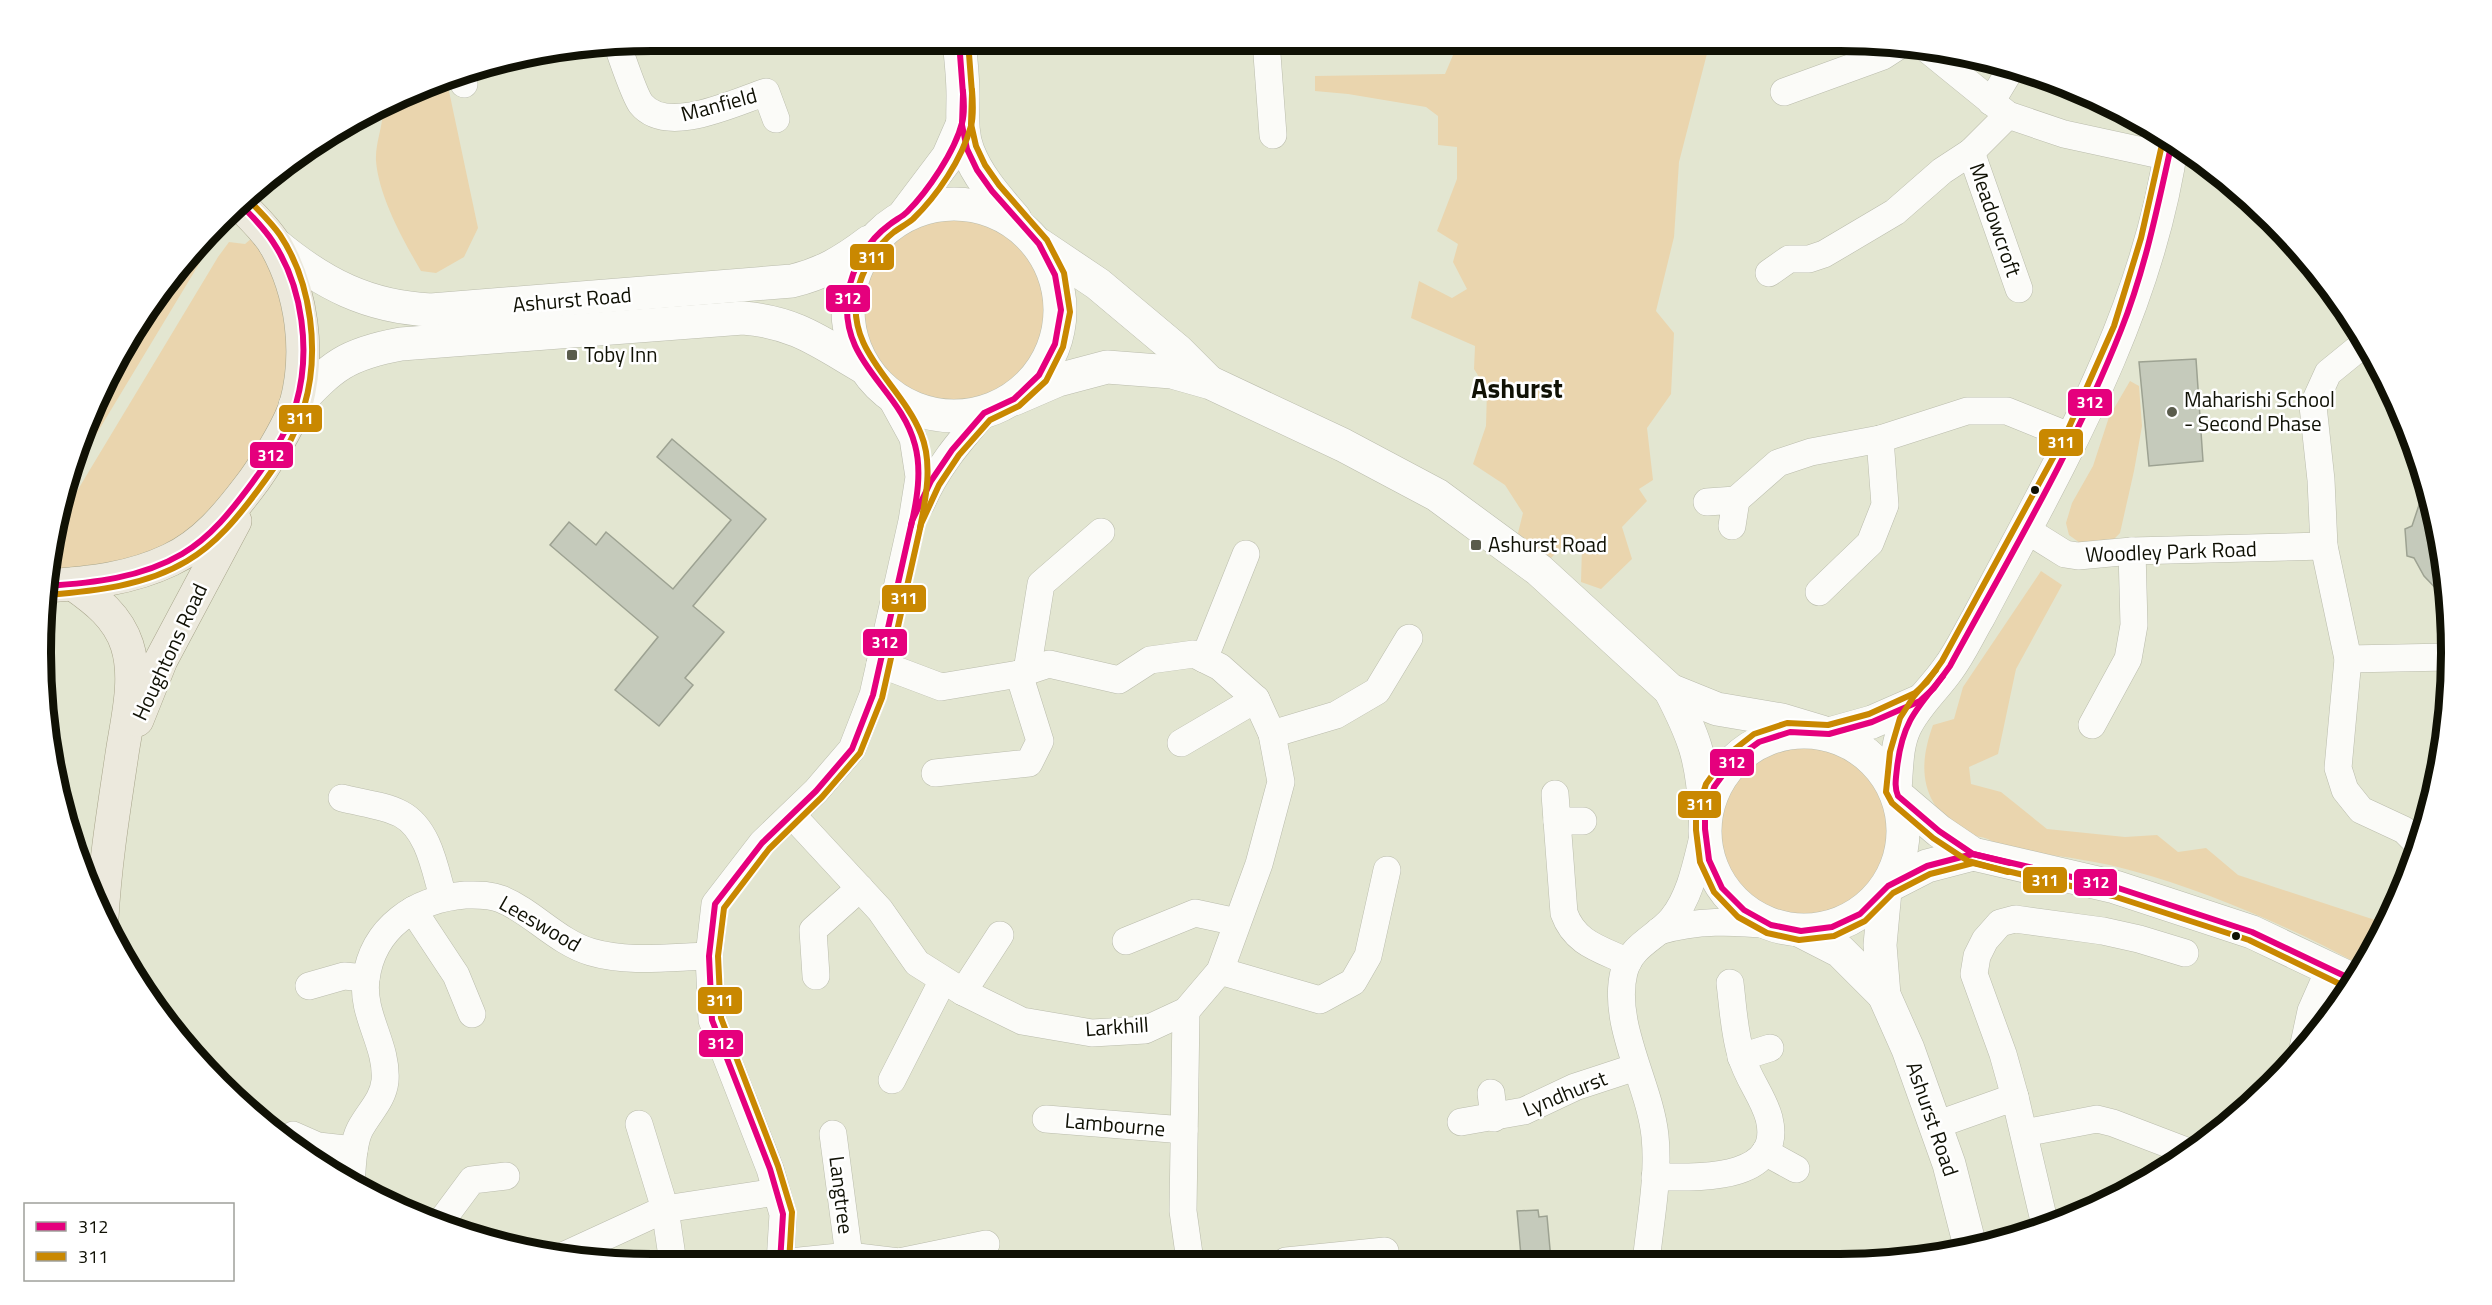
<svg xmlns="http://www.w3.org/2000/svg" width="2492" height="1305" font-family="'Titillium Web',sans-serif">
	<rect width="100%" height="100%" fill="#e3e6d1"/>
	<g fill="#ead5ae">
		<polygon points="1459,41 1710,42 1679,162 1674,237 1656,311 1674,333 1671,394 1647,428 1653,480 1639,489 1647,501 1622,527 1632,559 1601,589 1581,582 1582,547 1568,541 1551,558 1517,537 1523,513 1505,485 1473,464 1486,426 1487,390 1474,369 1475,346 1411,318 1419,281 1452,298 1467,289 1453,262 1458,244 1437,231 1457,179 1457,147 1438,145 1438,116 1426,107 1348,94 1315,91 1315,76 1445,74"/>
		<path d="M446,77L478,228L464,257L436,273L421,271C403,240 379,197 376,161C375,143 384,124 383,106Z"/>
		<circle cx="956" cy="313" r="93"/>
		<polygon points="223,220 219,238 202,259 62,491 87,418 143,313 193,249"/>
		<polygon points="252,238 281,287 292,358 279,407 238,483 179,542 111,565 54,569 54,558 51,556 56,526 218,257 229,242 245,244"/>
		<polygon points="2130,381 2139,386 2142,426 2134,471 2120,533 2106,547 2080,543 2069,535 2066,523 2072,503 2093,466 2109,417"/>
		<path d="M2041,571L2062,585L2016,669L1998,754L1969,767L1971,784L2001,792L2047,829L2125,837L2157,835L2178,852L2206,848L2238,875L2375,920V933L2380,937L2360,965C2293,928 2207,891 2133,871C2091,859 2045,855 2002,847C1997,844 1991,840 1985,838C1978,836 1969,836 1963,832C1921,804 1917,769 1933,725L1954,719L1963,687Z"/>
		<circle cx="1805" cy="832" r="84"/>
	</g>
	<g fill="#c5cabb" stroke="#9da292" stroke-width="1.5">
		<polygon points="2196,359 2203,461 2149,466 2139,362"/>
		<polygon points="672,439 766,519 693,606 724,632 685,678 693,685 659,726 615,690 658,637 550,545 569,522 596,545 606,532 673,589 731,520 657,457"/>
		<polygon points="2426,484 2446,573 2447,600 2424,576 2414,558 2407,556 2405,529 2412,526"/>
		<polygon points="1538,1210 1539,1217 1547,1216 1551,1260 1531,1260 1530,1255 1521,1256 1517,1211"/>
	</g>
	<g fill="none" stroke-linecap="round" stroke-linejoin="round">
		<g stroke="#babcac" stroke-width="28">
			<g id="minor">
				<polyline points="1266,41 1273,135"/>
				<path d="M617,44C622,57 634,95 641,104C667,136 735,102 766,92L776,119"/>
				<polyline points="1928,50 2008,115 2064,134 2170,157"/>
				<polyline points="461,71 464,84"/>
				<polyline points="1784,92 1883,56 1900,45"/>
				<polyline points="1991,102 2012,67"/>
				<polyline points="1971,152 2019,289"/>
				<polyline points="1769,273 1789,259 1809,259 1824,254 1895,212 1942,171 1971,152 2008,115"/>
				<polyline points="2370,347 2355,351 2328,373 2313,406 2321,480 2324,546 2348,659 2338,768 2345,790 2361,810 2404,830 2418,844"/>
				<polyline points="1736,500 1778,463 1811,452 1880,439 1967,411 2007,411 2074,438"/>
				<polyline points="1707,502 1736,500 1732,526"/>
				<path d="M921,504C936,469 959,442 984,413"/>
				<polyline points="2025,529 2065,554 2078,556 2132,551 2324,546"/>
				<polyline points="1819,592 1870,543 1885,505 1880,439"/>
				<polyline points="1204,659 1246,554"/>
				<polyline points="2348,659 2449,657"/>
				<polyline points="1027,671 1041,584 1101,532"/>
				<polyline points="2092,725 2128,659 2134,625 2132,551"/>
				<polyline points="1272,734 1336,715 1377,691 1409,638"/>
				<polyline points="1181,743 1256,699"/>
				<polyline points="935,773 1029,763 1040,741 1019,674"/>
				<polyline points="1555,794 1557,821 1583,821"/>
				<path d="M342,798C361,803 384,805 401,814C429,829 435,870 443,897"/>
				<polyline points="792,815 880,910 917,963 963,992 1022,1021 1092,1033 1145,1030 1186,1011 1220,971 1259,864 1281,782 1272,734 1256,699 1220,667 1194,654 1150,660 1119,680 1049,664 1019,674 941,687 880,664"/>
				<path d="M1557,821L1564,913C1575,944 1601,949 1628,962"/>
				<polyline points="413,910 456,975 472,1014"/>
				<path d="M1659,931C1698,920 1732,921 1771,925"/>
				<polyline points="1126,941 1195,913 1237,922"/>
				<polyline points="1220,971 1320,1000 1353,982 1368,956 1387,870"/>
				<polyline points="816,976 813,930 860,888"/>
				<polyline points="309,986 344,976 366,978"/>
				<polyline points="963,992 1000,935"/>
				<polyline points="1186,1011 1183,1211 1190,1261"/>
				<polyline points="2302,1053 2311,1011 2330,968"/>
				<polyline points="1741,1057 1770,1048"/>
				<polyline points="892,1080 943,980"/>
				<polyline points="1491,1093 1494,1118"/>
				<polyline points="2015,1097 2003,1054 1974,974 1977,956 1985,940 2000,923 2015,919 2103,931 2139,939 2185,953"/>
				<polyline points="1046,1119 1184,1130"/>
				<polyline points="1461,1122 1524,1111 1575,1087 1636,1067"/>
				<polyline points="639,1124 665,1209 673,1263"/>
				<polyline points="1936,1125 2015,1097 2045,1225"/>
				<polyline points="2024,1133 2097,1119 2113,1123 2189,1152"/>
				<polyline points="833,1134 849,1256"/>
				<polyline points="293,1135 318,1146 354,1150"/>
				<polyline points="1765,1152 1796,1169"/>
				<path d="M1655,1177C1694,1177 1785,1183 1769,1118C1763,1096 1747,1078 1741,1055C1734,1032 1733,1007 1730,983"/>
				<path d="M351,1182C353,1165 352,1145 360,1129C369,1112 383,1100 385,1081C388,1045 361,1015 366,979C373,927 416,899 465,895C477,895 489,894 501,899C533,912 557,942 591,952C628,963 670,957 709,956"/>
				<polyline points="440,1223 472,1180 506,1176"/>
				<path d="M1647,1254C1651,1216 1659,1175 1655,1136C1650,1085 1611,1024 1624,972C1631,945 1656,938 1672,919C1692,894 1697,859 1705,829"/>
				<polyline points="565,1255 665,1209 776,1192"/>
				<polyline points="1286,1261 1385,1251 1387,1261"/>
				<polyline points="780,1263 783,1214 770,1169 712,1020 709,956 715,904 762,843 816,791 852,749 873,695 912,521 919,477 913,438 890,396"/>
				<polyline points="780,1263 849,1256 899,1262 986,1244"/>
			</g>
		</g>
		<g stroke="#babcac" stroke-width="34">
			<g id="tertiary">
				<path d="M959,41C961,59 963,78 963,96C963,115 961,133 968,151C978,177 997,198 1015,219"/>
				<circle cx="954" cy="310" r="106"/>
				<polyline points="905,214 948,157 962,125"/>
				<path d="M275,244C323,284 368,307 431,310L792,281C822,274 844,261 869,242"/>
				<polyline points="1040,245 1098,284 1178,351 1207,380"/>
				<polyline points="1014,399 1058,380 1107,367 1172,372 1211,383 1343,445 1437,495 1539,570 1670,690 1717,709 1782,720 1822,732"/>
				<path d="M295,406C332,366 346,354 401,344L743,318C795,322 820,342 863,367"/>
				<path d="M1670,690C1694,736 1702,758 1705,810"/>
				<circle cx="1804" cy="831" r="99"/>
				<polyline points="1829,734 1872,722 1920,701"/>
				<path d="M1895,789C1897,768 1896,746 1905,727C1916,704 1934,689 1948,669C1960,653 1968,635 1978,618C2058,466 2148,315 2172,142"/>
				<polyline points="1898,796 1939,831 1973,854 2115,887 2252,932 2351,979"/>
				<polyline points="1888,886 1927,866 1973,854"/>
				<polyline points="1885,891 1880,945 1884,995 1908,1049 1949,1164 1970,1246"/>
				<polyline points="1801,931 1840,951 1884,995"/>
			</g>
		</g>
		<g stroke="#a8a58b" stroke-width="34">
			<g id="primary">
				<path d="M73,584C96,600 118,617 127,645C138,679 127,720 122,754C114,808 105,863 102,918"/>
				<path d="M46,586C90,583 130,579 170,560C204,544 227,516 249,487C263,469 290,425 296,404C310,352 302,293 276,246C267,230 252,217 240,204"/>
				<polyline points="137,720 161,660 235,521"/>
			</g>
		</g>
		<use href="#minor" stroke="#fbfbf8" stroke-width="27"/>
		<use href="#tertiary" stroke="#fbfbf8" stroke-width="33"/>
		<use href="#primary" stroke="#ece9dd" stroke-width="33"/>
		<g stroke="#fff" stroke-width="10">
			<g id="bus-1">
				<path d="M2172,142C2158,205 2145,270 2121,330C2075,447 2010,556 1950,666L1934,688L1920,701L1872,722L1829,734L1790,732L1759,742L1733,761L1714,787L1705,818V829L1709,860L1722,888L1744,910L1771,925L1801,931L1832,927L1860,914L1888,886L1927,866L1973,854L2115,887L2252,932L2351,979"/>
				<path d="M911,526C917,500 922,471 915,445C900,387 838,363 848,294C852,268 867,241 889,225C895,220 902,217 907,212C928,191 955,151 962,123C965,113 964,101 963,91"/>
				<path d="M46,586C93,583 141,578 182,554C211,537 232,510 252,483C269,460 288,432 296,404C311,352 303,287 273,242C264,228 252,216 240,204"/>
				<path d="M1943,676C1916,709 1902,723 1897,768C1896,778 1894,787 1898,796L1939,831L1973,854L2010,863"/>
				<polyline points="780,1263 783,1214 770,1169 712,1020 709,956 715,904 762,843 816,791 852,749 873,695 912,521 931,481 952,450 984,413 1014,399 1039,375 1055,344 1061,310 1055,275 1039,244 992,191 977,170 967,149 962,125 963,94 959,41"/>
			</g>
		</g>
		<g stroke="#fff" stroke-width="10">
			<g id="bus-2">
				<polyline points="2163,140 2141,238 2114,326 2066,434 1942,661 1927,682 1915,693 1869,714 1828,725 1787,723 1754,734 1726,756 1706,784 1696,816 1696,830 1700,862 1714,892 1738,917 1767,933 1799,940 1834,936 1865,921 1893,893 1930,874 1973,863 2113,896 2249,940 2346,987"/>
				<path d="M920,528C926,498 933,463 921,434C901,384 846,352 857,293C862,270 876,246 894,232C901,227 907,224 913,219C937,196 962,159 971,126C974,115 973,102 972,90"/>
				<path d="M47,595C95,591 145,586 187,561C216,544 238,517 258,490C276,466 296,437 304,407C320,353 312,283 280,235C271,222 258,210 247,198"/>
				<polyline points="1936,670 1914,696 1900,718 1890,752 1886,792 1892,803 1933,838 1968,861 2008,872"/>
				<polyline points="789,1263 792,1212 778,1166 721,1018 718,956 724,908 769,849 822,797 860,753 882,698 921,524 939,485 959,455 990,420 1019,406 1046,381 1063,347 1070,312 1064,273 1047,240 999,185 985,165 976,146 971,124 972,93 968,41"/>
			</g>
		</g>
		<use href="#bus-1" stroke="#e5007d" stroke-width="6"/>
		<use href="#bus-2" stroke="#c98801" stroke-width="6"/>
	</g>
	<g fill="#5a5c4c" stroke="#fff" stroke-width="2">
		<rect x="566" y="349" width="12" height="12" rx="3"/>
		<circle cx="2172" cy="412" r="6"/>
		<rect x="1470" y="539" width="12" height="12" rx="3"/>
	</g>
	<g fill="#101105" stroke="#fff" stroke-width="2">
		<circle cx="2035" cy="490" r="5"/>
		<circle cx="2236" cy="936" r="5"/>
	</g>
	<g text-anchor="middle" stroke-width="5" stroke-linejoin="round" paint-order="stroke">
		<g font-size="21" fill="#101105" stroke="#fff">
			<text transform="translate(719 105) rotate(-15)" y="7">Manfield</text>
			<text transform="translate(1995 220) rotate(71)" y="7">Meadowcroft</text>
			<text transform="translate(572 300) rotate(-5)" y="7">Ashurst Road</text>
			<text transform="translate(2171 552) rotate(-2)" y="7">Woodley Park Road</text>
			<text transform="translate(170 652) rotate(-65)" y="7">Houghtons Road</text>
			<text transform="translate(540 924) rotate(30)" y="7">Leeswood</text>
			<text transform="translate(1117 1027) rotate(-4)" y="7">Larkhill</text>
			<text transform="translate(1565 1094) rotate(-22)" y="7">Lyndhurst</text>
			<text transform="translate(1932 1119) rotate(71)" y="7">Ashurst Road</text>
			<text transform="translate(1115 1125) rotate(5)" y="7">Lambourne</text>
			<text transform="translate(841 1195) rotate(83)" y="7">Langtree</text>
		</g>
		<g font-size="21" fill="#101105" stroke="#fff" text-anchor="start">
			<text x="584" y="362">Toby Inn</text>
			<text x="2184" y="407">Maharishi School<tspan x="2184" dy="24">- Second Phase</tspan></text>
			<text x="1488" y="552">Ashurst Road</text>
		</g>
		<g font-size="27" font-weight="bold" fill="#101105" stroke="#fff">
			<text x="1517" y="398">Ashurst</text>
		</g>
	</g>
	<path d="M0 0H2492V1305H0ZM652 51H1840A601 601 0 0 1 2441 652V653A601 601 0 0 1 1840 1254H652A601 601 0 0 1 51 653V652A601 601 0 0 1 652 51Z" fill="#fff" fill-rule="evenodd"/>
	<path fill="none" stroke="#101105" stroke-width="8" d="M652 51H1840A601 601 0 0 1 2441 652V653A601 601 0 0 1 1840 1254H652A601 601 0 0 1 51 653V652A601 601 0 0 1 652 51Z"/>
	<g stroke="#fff" stroke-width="2">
		<rect x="849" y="243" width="46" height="28" rx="6" fill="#c98801"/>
		<rect x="825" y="284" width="46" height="29" rx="6" fill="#e5007d"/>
		<rect x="2067" y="388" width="46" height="29" rx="6" fill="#e5007d"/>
		<rect x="278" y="404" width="45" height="29" rx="6" fill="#c98801"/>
		<rect x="2038" y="428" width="46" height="29" rx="6" fill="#c98801"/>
		<rect x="249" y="441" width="45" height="28" rx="6" fill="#e5007d"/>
		<rect x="881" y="584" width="46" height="29" rx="6" fill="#c98801"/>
		<rect x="862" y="628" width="46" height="29" rx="6" fill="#e5007d"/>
		<rect x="1709" y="748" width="46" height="29" rx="6" fill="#e5007d"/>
		<rect x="1677" y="790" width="45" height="29" rx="6" fill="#c98801"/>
		<rect x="2022" y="866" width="46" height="28" rx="6" fill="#c98801"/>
		<rect x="2073" y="868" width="45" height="29" rx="6" fill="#e5007d"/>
		<rect x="697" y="986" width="46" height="29" rx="6" fill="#c98801"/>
		<rect x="698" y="1029" width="46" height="29" rx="6" fill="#e5007d"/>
	</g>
	<g font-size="16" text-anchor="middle" font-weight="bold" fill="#fff">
		<text x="872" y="263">311</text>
		<text x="848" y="304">312</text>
		<text x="2090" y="408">312</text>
		<text x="300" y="424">311</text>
		<text x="2061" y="448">311</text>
		<text x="271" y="461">312</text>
		<text x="904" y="604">311</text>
		<text x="885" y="648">312</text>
		<text x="1732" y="768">312</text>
		<text x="1700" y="810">311</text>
		<text x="2045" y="886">311</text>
		<text x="2096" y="888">312</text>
		<text x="720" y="1006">311</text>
		<text x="721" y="1049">312</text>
	</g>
	<rect x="24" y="1203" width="210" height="78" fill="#ffffff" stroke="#9fa09b" stroke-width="1.5"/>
	<rect x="36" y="1222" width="30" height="9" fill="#e5007d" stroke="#9fa09b" stroke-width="1.5"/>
	<text x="78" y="1233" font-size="18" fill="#101105">312</text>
	<rect x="36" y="1252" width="30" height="9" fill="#c98801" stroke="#9fa09b" stroke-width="1.5"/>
	<text x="78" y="1263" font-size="18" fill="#101105">311</text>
</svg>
